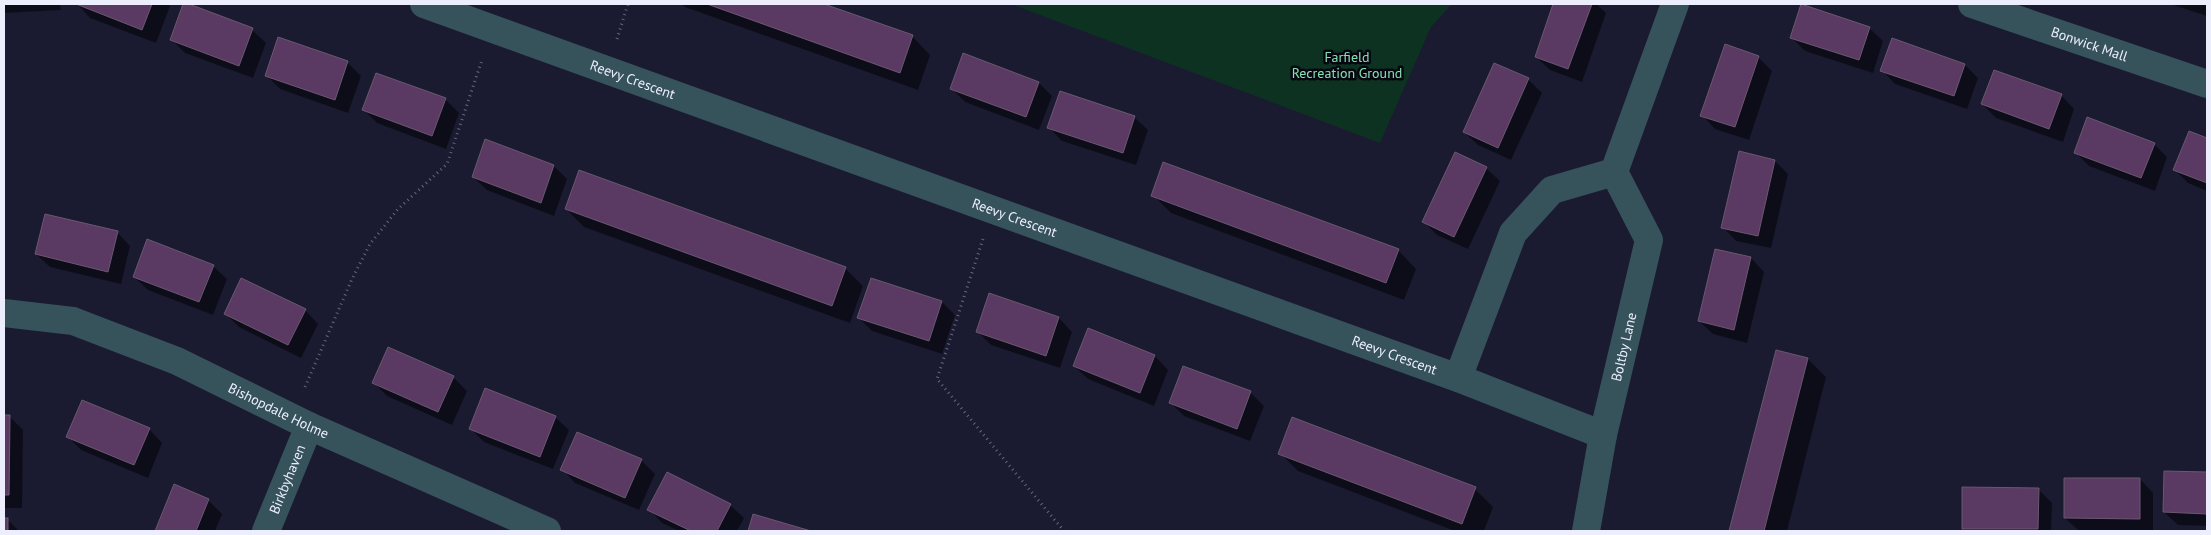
<svg xmlns="http://www.w3.org/2000/svg" width="2211" height="535" font-family="'PT Sans',sans-serif">
	<rect width="100%" height="100%" fill="#1a1a31"/>
	<polygon fill="#0d3221" points="1011,4 1452,4 1431,27 1380,143"/>
	<g fill="#0007">
		<polygon points="4,4 60,4 61,10 4,13"/>
		<polygon points="77,4 168,4 170,6 156,43 90,18"/>
		<polygon points="185,4 252,30 266,43 253,78 185,53 171,39"/>
		<polygon points="682,4 820,4 912,36 930,55 918,90 685,7"/>
		<polygon points="1555,4 1596,4 1606,13 1582,82 1550,70 1536,57"/>
		<polygon points="2170,4 2207,4 2207,16"/>
		<polygon points="1869,28 1883,41 1873,73 1805,51 1792,38"/>
		<polygon points="1758,57 1772,71 1749,140 1715,129 1702,115"/>
		<polygon points="347,62 361,76 348,113 280,89 267,76"/>
		<polygon points="1965,65 1978,78 1967,109 1895,84 1882,70"/>
		<polygon points="377,74 446,100 459,113 446,149 377,123 364,110"/>
		<polygon points="1528,79 1542,93 1511,160 1478,145 1464,132"/>
		<polygon points="1039,83 1052,96 1039,130 965,102 951,88"/>
		<polygon points="2061,95 2074,109 2063,142 1996,118 1982,104"/>
		<polygon points="1134,117 1148,130 1136,165 1062,141 1049,128"/>
		<polygon points="2189,133 2207,140 2207,191 2188,183 2175,170"/>
		<polygon points="486,141 554,166 567,179 554,216 487,190 473,177"/>
		<polygon points="2154,144 2167,157 2155,191 2089,166 2075,152"/>
		<polygon points="1775,161 1788,174 1771,248 1736,241 1723,227"/>
		<polygon points="1486,168 1500,181 1468,249 1437,235 1423,221"/>
		<polygon points="1153,195 1398,250 1416,269 1404,300 1171,213"/>
		<polygon points="566,209 845,268 863,286 850,323 584,227"/>
		<polygon points="117,232 130,246 121,284 50,267 36,254"/>
		<polygon points="1716,251 1751,258 1764,272 1747,343 1713,334 1699,321"/>
		<polygon points="213,266 227,279 213,315 148,290 134,277"/>
		<polygon points="942,302 955,315 942,354 872,331 859,318"/>
		<polygon points="305,310 318,324 301,358 239,327 225,313"/>
		<polygon points="1059,318 1072,332 1060,368 991,345 977,331"/>
		<polygon points="1088,330 1155,356 1168,370 1154,406 1088,379 1074,366"/>
		<polygon points="1777,351 1808,359 1826,377 1787,531 1731,531"/>
		<polygon points="453,377 467,391 452,425 387,396 374,383"/>
		<polygon points="1250,392 1264,406 1250,441 1184,416 1171,403"/>
		<polygon points="4,416 9,416 23,430 22,508 4,508"/>
		<polygon points="555,417 569,430 553,469 484,442 470,428"/>
		<polygon points="149,429 162,443 148,478 81,450 68,437"/>
		<polygon points="1280,453 1475,489 1493,507 1484,531 1455,531 1298,471"/>
		<polygon points="641,460 655,474 639,510 575,483 562,469"/>
		<polygon points="2165,472 2207,473 2207,526 2178,525 2164,512"/>
		<polygon points="2140,479 2153,493 2153,531 2079,531 2065,518"/>
		<polygon points="175,486 208,500 222,514 215,531 156,531"/>
		<polygon points="2038,489 2052,503 2051,531 1966,531 1963,528"/>
		<polygon points="730,505 744,518 737,531 679,531 662,523 649,509"/>
		<polygon points="754,516 806,531 749,531"/>
		<polygon points="7,519 19,531 4,531 4,520"/>
	</g>
	<g fill="#5a3963" stroke="#6b5870">
		<polygon points="76,4 152,4 142,30"/>
		<polygon points="183,4 189,4 253,28 239,66 170,40"/>
		<polygon points="707,4 824,4 913,35 900,73"/>
		<polygon points="1553,4 1592,4 1568,69 1535,57"/>
		<polygon points="1801,4 1870,27 1859,60 1790,38"/>
		<polygon points="278,37 348,61 335,100 265,76"/>
		<polygon points="1892,38 1965,64 1954,96 1880,71"/>
		<polygon points="1725,44 1759,56 1735,127 1700,116"/>
		<polygon points="963,53 1039,82 1026,117 950,89"/>
		<polygon points="1494,63 1529,78 1498,148 1463,132"/>
		<polygon points="1994,70 2062,94 2049,129 1981,104"/>
		<polygon points="376,73 446,98 432,136 362,110"/>
		<polygon points="1060,91 1135,116 1123,153 1047,128"/>
		<polygon points="2087,117 2155,143 2141,178 2074,153"/>
		<polygon points="2189,131 2207,138 2207,183 2173,170"/>
		<polygon points="485,139 554,165 541,203 472,177"/>
		<polygon points="1739,151 1775,160 1758,236 1721,228"/>
		<polygon points="1455,152 1487,167 1454,237 1422,222"/>
		<polygon points="1163,162 1399,249 1386,283 1151,196"/>
		<polygon points="579,170 846,267 832,306 565,209"/>
		<polygon points="45,214 118,231 108,272 35,254"/>
		<polygon points="147,239 214,265 199,302 133,277"/>
		<polygon points="1715,249 1751,257 1734,330 1698,321"/>
		<polygon points="241,278 306,309 288,345 224,314"/>
		<polygon points="871,278 942,301 929,341 857,318"/>
		<polygon points="989,293 1059,317 1046,356 976,332"/>
		<polygon points="1088,328 1155,355 1140,393 1073,366"/>
		<polygon points="388,347 454,376 438,412 372,383"/>
		<polygon points="1776,350 1808,358 1764,531 1729,531"/>
		<polygon points="1183,366 1251,391 1237,429 1169,403"/>
		<polygon points="485,388 556,416 540,457 469,429"/>
		<polygon points="82,400 150,428 134,465 66,437"/>
		<polygon points="4,415 10,415 9,495 4,495"/>
		<polygon points="1292,417 1476,487 1462,524 1278,454"/>
		<polygon points="577,432 642,459 625,498 560,470"/>
		<polygon points="2164,471 2207,472 2207,514 2163,512"/>
		<polygon points="667,472 731,504 717,531 691,531 647,510"/>
		<polygon points="2064,478 2140,478 2140,519 2064,518"/>
		<polygon points="174,484 209,499 196,531 155,531"/>
		<polygon points="1962,487 2039,488 2038,529 1962,529"/>
		<polygon points="753,514 811,531 748,531"/>
		<rect x="4" y="518" width="4" height="13"/>
	</g>
	<g fill="none" stroke-linecap="round" stroke-linejoin="round">
		<g stroke="#67687c" stroke-width="3" stroke-dasharray="1 4" stroke-linecap="butt">
			<polyline points="617,39 628,4"/>
			<polyline points="983,239 937,379 1064,531"/>
			<polyline points="305,387 352,279 370,244 398,209 447,164 482,60"/>
		</g>
		<g stroke="#36525a" stroke-width="28">
			<path id="s1" d="M424,4L1458,378L1603,435"/>
			<path id="s2" d="M1972,4L2207,84"/>
			<path id="s3" d="M4,313L73,321L177,361L309,426L547,531"/>
			<polyline points="1458,378 1513,233 1552,190 1614,172"/>
			<path id="s4" d="M266,531L309,426"/>
			<path id="s5" d="M1586,531L1603,435L1649,240L1614,172L1675,4"/>
		</g>
	</g>
	<g text-anchor="middle" stroke-width="5" stroke-linejoin="round" paint-order="stroke">
		<g font-size="14" fill="#eceefe" stroke="#060610">
			<text dy="5" stroke="none"><textPath href="#s2" startOffset="124">Bonwick Mall</textPath></text>
			<text dy="5" stroke="none"><textPath href="#s1" startOffset="222">Reevy Crescent</textPath></text>
			<text dy="5" stroke="none"><textPath href="#s1" startOffset="628">Reevy Crescent</textPath></text>
			<text dy="5" stroke="none"><textPath href="#s5" startOffset="188">Boltby Lane</textPath></text>
			<text dy="5" stroke="none"><textPath href="#s1" startOffset="1032">Reevy Crescent</textPath></text>
			<text dy="5" stroke="none"><textPath href="#s3" startOffset="294">Bishopdale Holme</textPath></text>
			<text dy="5" stroke="none"><textPath href="#s4" startOffset="56">Birkbyhaven</textPath></text>
		</g>
		<g font-size="14" fill="#85e0b0" stroke="#060610">
			<text x="1347" y="62">Farfield<tspan x="1347" dy="16">Recreation Ground</tspan></text>
		</g>
	</g>
	<rect width="2211" height="535" fill="none" stroke="#eceefe" stroke-width="10"/>
</svg>
